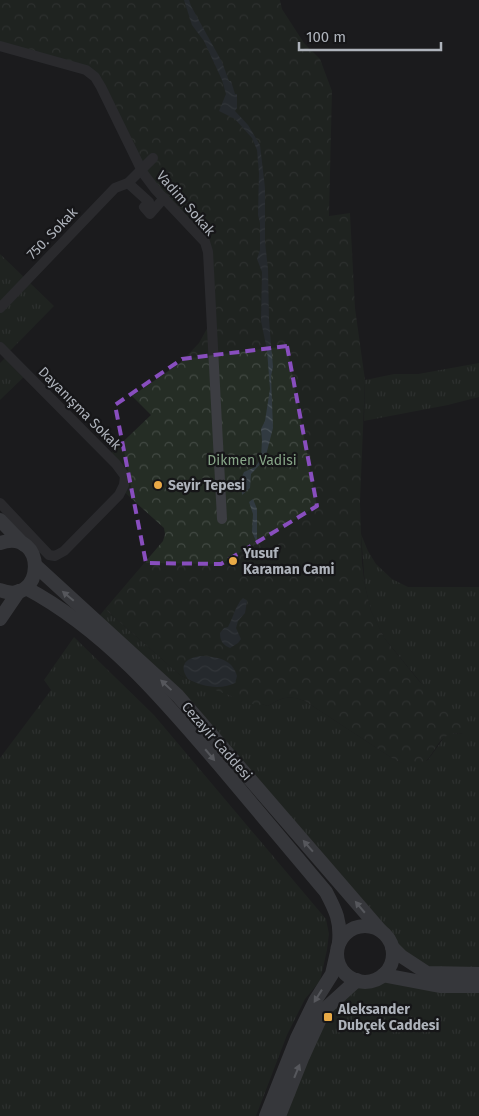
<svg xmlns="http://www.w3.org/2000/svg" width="479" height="1116" font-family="'Fira Sans',sans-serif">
	<defs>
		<pattern id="grass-tufts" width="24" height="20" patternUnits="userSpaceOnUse" patternTransform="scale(1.25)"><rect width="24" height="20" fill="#252d25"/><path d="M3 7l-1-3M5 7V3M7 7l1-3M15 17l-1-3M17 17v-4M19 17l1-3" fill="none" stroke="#424943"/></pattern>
		<pattern id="park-crowns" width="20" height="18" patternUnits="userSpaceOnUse" patternTransform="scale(1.25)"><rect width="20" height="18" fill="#252d25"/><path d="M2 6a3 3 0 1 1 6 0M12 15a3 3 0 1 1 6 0" fill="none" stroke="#424943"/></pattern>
		<pattern id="water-waves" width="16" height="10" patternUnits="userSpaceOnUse" patternTransform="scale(1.25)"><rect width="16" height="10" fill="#313a41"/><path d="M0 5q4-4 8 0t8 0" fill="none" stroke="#4c545a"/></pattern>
	</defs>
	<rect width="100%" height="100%" fill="#1b1b1d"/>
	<g fill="url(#grass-tufts)">
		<polygon points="0,254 54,306 7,354 0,347"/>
		<polygon points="8,355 27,374 0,400 0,363"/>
		<polygon points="479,363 479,397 448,405 364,421 365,380 394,374 418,374"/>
		<path d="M361,534L368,551L376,564L392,579L408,587H479V974L427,973L392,947L389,940L383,933L178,696L96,620L105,609L180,675L191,681L268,706C283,697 288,695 305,701L395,760L411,766L428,760L445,736L452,733L463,734L385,639L371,611L365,586Z"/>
		<polygon points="74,637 154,715 326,919 329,934 327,950 320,981 305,999 287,1035 256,1116 0,1116 0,758 51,690 44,680"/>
		<polygon points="366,981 479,986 479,1116 279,1116 303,1056 341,993"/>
	</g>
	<path fill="url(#park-crowns)" d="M0,0H280L282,9L304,43L320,59L332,91L329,216L350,213L355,308L365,380L360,502L362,563L365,586L371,611L385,639L419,681L460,722L463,734C432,727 437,770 410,766C405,765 400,762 395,760L305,701C288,695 283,697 268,706L262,704L258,706L191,681L180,675L105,609L163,541L165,534L164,528L122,490L124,485L108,456L151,415L132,396L180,363L199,343L210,323L208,252L155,189L95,77L0,46Z"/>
	<g fill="url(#water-waves)">
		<polygon points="184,0 189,0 191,6 222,62 229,81 231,81 235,94 237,94 237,108 235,111 248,125 260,145 265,188 265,242 268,269 269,320 273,367 271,376 273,428 265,459 251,474 250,488 242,495 241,479 244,472 255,467 261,459 262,440 261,429 265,421 270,389 267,350 261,321 262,272 257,259 260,250 260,223 258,215 259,173 257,150 252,138 235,119 219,111 226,94 222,80 204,41 192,25"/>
		<polygon points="253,499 257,509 257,543 252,532 253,514 249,502"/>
		<path d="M243,598L247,601L245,613L238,621L236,628L241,639L238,643L230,648C223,645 220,641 220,633L224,628L228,627C234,616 234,608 243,598Z"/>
		<path d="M202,656C218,657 232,659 237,676L235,683C220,690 203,687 188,679C177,664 188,657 202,656Z"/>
	</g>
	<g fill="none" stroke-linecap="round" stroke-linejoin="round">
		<g stroke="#3c3d42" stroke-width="10">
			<polyline points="0,46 86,70 95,77 101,87 143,173 155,189 205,242 208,252 222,519"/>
			<polyline points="128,183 149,202 144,207 150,214 164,198"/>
			<polyline points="0,308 115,188 128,183 153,158"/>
			<polyline points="0,347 116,464 125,476 124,485 119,495 64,551 55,556 49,555 0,503"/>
		</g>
		<g stroke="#585a60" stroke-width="14">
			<polyline points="0,520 24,545"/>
			<path d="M0,543C48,527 45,608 0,590"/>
			<polyline points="36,566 178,696 381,931"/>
			<path d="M26,588C105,630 164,700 221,767C256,809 291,850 326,892C336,911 341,921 339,943"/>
			<polyline points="0,619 19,591"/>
			<circle cx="365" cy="954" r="28"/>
			<polyline points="392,947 401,956 427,973 479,974"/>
			<polyline points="383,975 441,986 479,986"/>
			<polyline points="266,1116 297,1038 315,1001 332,974 337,952"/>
			<polyline points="279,1116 303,1056 324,1010 357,980"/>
		</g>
	</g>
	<defs><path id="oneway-solid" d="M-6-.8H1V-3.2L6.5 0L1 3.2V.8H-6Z" transform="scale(1.25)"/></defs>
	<g fill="#9da1a9">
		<use href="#oneway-solid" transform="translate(68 596) rotate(-140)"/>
		<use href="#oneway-solid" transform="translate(166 685) rotate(-137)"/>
		<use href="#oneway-solid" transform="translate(210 755) rotate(50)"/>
		<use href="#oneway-solid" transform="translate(308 846) rotate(-131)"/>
		<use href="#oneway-solid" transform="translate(360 907) rotate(-130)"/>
		<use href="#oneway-solid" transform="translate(318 996) rotate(122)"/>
		<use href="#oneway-solid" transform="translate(297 1071) rotate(-68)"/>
	</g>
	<path d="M0 0H479V1116H0ZM287,346L317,506L221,564L146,563L115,405L182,359Z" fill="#1b1b1d" fill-opacity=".55" fill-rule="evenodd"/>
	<path fill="none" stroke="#884ebe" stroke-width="4" stroke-dasharray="10 6" stroke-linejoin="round" d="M287,346L317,506L221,564L146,563L115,405L182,359Z"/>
	<g fill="#e9aa46" stroke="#161618" stroke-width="2">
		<circle cx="158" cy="485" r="5"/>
		<circle cx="233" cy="561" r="5"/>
		<rect x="323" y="1012" width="10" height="10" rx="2.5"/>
	</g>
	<g text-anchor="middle" stroke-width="4.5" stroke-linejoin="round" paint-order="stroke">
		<g font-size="14" fill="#aeb3bb" stroke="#161618">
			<text transform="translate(186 203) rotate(49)" y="5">Vadim Sokak</text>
			<text transform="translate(52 233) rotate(-46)" y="5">750. Sokak</text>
			<text transform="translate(80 408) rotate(45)" y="5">Dayanışma Sokak</text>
			<text transform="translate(217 741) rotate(49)" y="5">Cezayir Caddesi</text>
		</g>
		<g font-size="14" fill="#86a587" stroke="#161618">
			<text x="252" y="465">Dikmen Vadisi</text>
		</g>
		<g font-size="14" font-weight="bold" fill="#aeb3bb" stroke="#161618" text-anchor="start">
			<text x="168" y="490">Seyir Tepesi</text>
			<text x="243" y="558">Yusuf<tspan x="243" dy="16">Karaman Cami</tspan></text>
			<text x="338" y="1014">Aleksander<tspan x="338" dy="16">Dubçek Caddesi</tspan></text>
		</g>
	</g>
	<path d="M299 42v8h142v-8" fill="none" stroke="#aeb3bb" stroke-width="2.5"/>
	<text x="306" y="42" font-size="15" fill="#aeb3bb" stroke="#161618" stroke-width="4" paint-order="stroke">100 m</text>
</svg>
